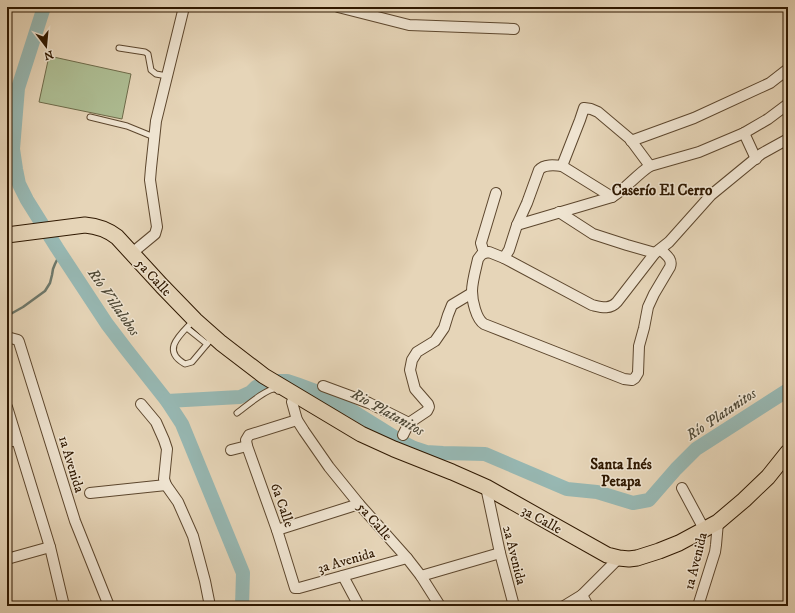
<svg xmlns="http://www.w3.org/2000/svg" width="795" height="613" font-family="'IM FELL DW Pica',serif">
	<rect width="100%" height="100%" fill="#e6d5b8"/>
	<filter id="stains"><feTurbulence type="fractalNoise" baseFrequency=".005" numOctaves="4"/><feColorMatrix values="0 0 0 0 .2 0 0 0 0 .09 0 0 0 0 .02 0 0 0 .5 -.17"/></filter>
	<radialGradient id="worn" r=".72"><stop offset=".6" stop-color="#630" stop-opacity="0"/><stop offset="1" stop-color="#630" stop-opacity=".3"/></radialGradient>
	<polygon fill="#aebe94" stroke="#6e6b4a" points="49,56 131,74 122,119 39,102"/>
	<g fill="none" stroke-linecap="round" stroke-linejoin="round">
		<polyline stroke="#6d786b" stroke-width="2.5" points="7,316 23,307 45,291 50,283 52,275 53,269 55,264 60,254"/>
		<g stroke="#97b8b3" stroke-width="14">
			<polyline points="44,7 18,88 13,149 16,169 19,184 27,200 57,248 107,324 126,349 167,401 182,424 243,573 242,606"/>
			<polyline points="167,401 240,397 251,392 256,387 270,381 287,381 299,385 313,390 351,410 404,443 414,448 426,452 443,453 485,454 567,489 597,492 633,503 649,500 676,469 696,449 788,390"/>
		</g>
		<g stroke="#5d472e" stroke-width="7">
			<g id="service">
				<polyline points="119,48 145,52 148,54 151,70 156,74 167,76"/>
				<polyline points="90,117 127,126 154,137"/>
				<path d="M194,320C181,334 160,350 185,364L192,362L213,337"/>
				<polyline points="187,328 207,344"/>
				<path d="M237,413C244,408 267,388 275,389C277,390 277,390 278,391"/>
				<polyline points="699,603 714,606"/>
			</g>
		</g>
		<g stroke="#5d472e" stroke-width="12">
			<g id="minor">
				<polyline points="338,7 409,25 514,29"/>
				<polyline points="744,133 756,159"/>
				<polyline points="631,141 694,118 770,83 788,69"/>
				<polyline points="562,166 580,120 584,108 591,109 598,112 630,139 650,166"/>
				<polyline points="559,212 593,234 627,245 655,253"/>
				<path d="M517,225L612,197C626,189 636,175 650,166L699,152L744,133L768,119L788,104"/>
				<path d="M660,249C666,255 673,259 670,267L654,294L648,307L644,328L639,346L638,373L635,378L632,380L624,379L484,324C476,319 472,300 472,291C472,282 476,268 478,259L481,255L484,253L489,252L504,258L592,305C601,307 610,310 617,302L655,253L669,242L711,195L761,154L788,139"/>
				<polyline points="132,253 155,234 157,227 150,180 151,168 156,121 184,7"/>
				<polyline points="484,253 481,243 496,193"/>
				<path d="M504,258L509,250L517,225L527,203L539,170C544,164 554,165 562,166L612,197"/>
				<polyline points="7,337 18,340 19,342 75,521 109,606"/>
				<polyline points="323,386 369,403 409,423"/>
				<polyline points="295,394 292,402 297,420 304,431 329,467 359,504 407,558 421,576 440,606"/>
				<polyline points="141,404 156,422 164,440 167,449 164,479 166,485 178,502 193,536 205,581 210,606"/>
				<polyline points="7,407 50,547 64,606"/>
				<polyline points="297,420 249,435 246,440 247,446 277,530 295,588 299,588 407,558"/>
				<polyline points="403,435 409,423 427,411 429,407 428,404 415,389 410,370 412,360 417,352 435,341 444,328 448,315 452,305 472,293"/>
				<polyline points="7,442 17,440"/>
				<polyline points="231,450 247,446"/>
				<polyline points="486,487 500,553 514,606"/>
				<polyline points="682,488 704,529"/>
				<polyline points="90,493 166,485"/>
				<polyline points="277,530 359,504"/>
				<polyline points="7,559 50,547"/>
				<polyline points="343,576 359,606"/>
				<polyline points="421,576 500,553"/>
				<polyline points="582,595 588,606"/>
				<polyline points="564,606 582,595 619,558"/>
				<polyline points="698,606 715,552 716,545 718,522"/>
			</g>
		</g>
		<g stroke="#2f1800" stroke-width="17">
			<path id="primary" d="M7,235L85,225C97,226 108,230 117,237L162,286L195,320L221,343L264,376L361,434L394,449L452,472L486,487L607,555L619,558L629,559L637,558L659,551L679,543L718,522L744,500L768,477L788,452"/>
		</g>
		<use href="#service" stroke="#efe4d1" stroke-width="5"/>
		<use href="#minor" stroke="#efe4d1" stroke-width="10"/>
		<use href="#primary" stroke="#e6d5b8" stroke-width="15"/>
	</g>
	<g text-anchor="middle" stroke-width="3" stroke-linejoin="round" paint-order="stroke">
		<g font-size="14" fill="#2f1800" stroke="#efe4d1">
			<text transform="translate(154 277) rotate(47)" y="5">5a Calle</text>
			<text transform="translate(72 464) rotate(73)" y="5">1a Avenida</text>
			<text transform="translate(283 505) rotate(71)" y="5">6a Calle</text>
			<text transform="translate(542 519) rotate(29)" y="5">3a Calle</text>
			<text transform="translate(375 521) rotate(49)" y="5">5a Calle</text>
			<text transform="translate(515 555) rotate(76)" y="5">2a Avenida</text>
			<text transform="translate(346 560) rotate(-16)" y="5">3a Avenida</text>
			<text transform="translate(695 561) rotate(-76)" y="5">1a Avenida</text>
		</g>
		<g font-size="15" font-weight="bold" fill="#2f1800" stroke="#efe4d1">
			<text x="662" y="195">Caserío El Cerro</text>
			<text x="621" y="469">Santa Inés<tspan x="621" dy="17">Petapa</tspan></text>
		</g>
		<g font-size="15" font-style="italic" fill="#4e4836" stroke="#efe4d1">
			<text transform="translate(114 302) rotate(55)" y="5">Río Villalobos</text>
			<text transform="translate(388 412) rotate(29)" y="5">Rio Platanitos</text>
			<text transform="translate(721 414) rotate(-34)" y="5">Río Platanitos</text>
		</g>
	</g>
	<rect width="795" height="613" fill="none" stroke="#e6d5b8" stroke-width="24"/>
	<rect x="8" y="8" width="779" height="597" fill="none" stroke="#2f1800" stroke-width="2"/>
	<rect x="12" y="12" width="771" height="589" fill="none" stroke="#2f1800"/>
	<g transform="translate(46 46) rotate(164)" stroke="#efe4d1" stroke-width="3" paint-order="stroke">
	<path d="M0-3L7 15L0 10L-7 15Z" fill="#2f1800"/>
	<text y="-6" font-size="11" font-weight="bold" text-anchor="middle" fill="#2f1800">N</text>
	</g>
	<rect width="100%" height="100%" filter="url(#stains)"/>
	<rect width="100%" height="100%" fill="url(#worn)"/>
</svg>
